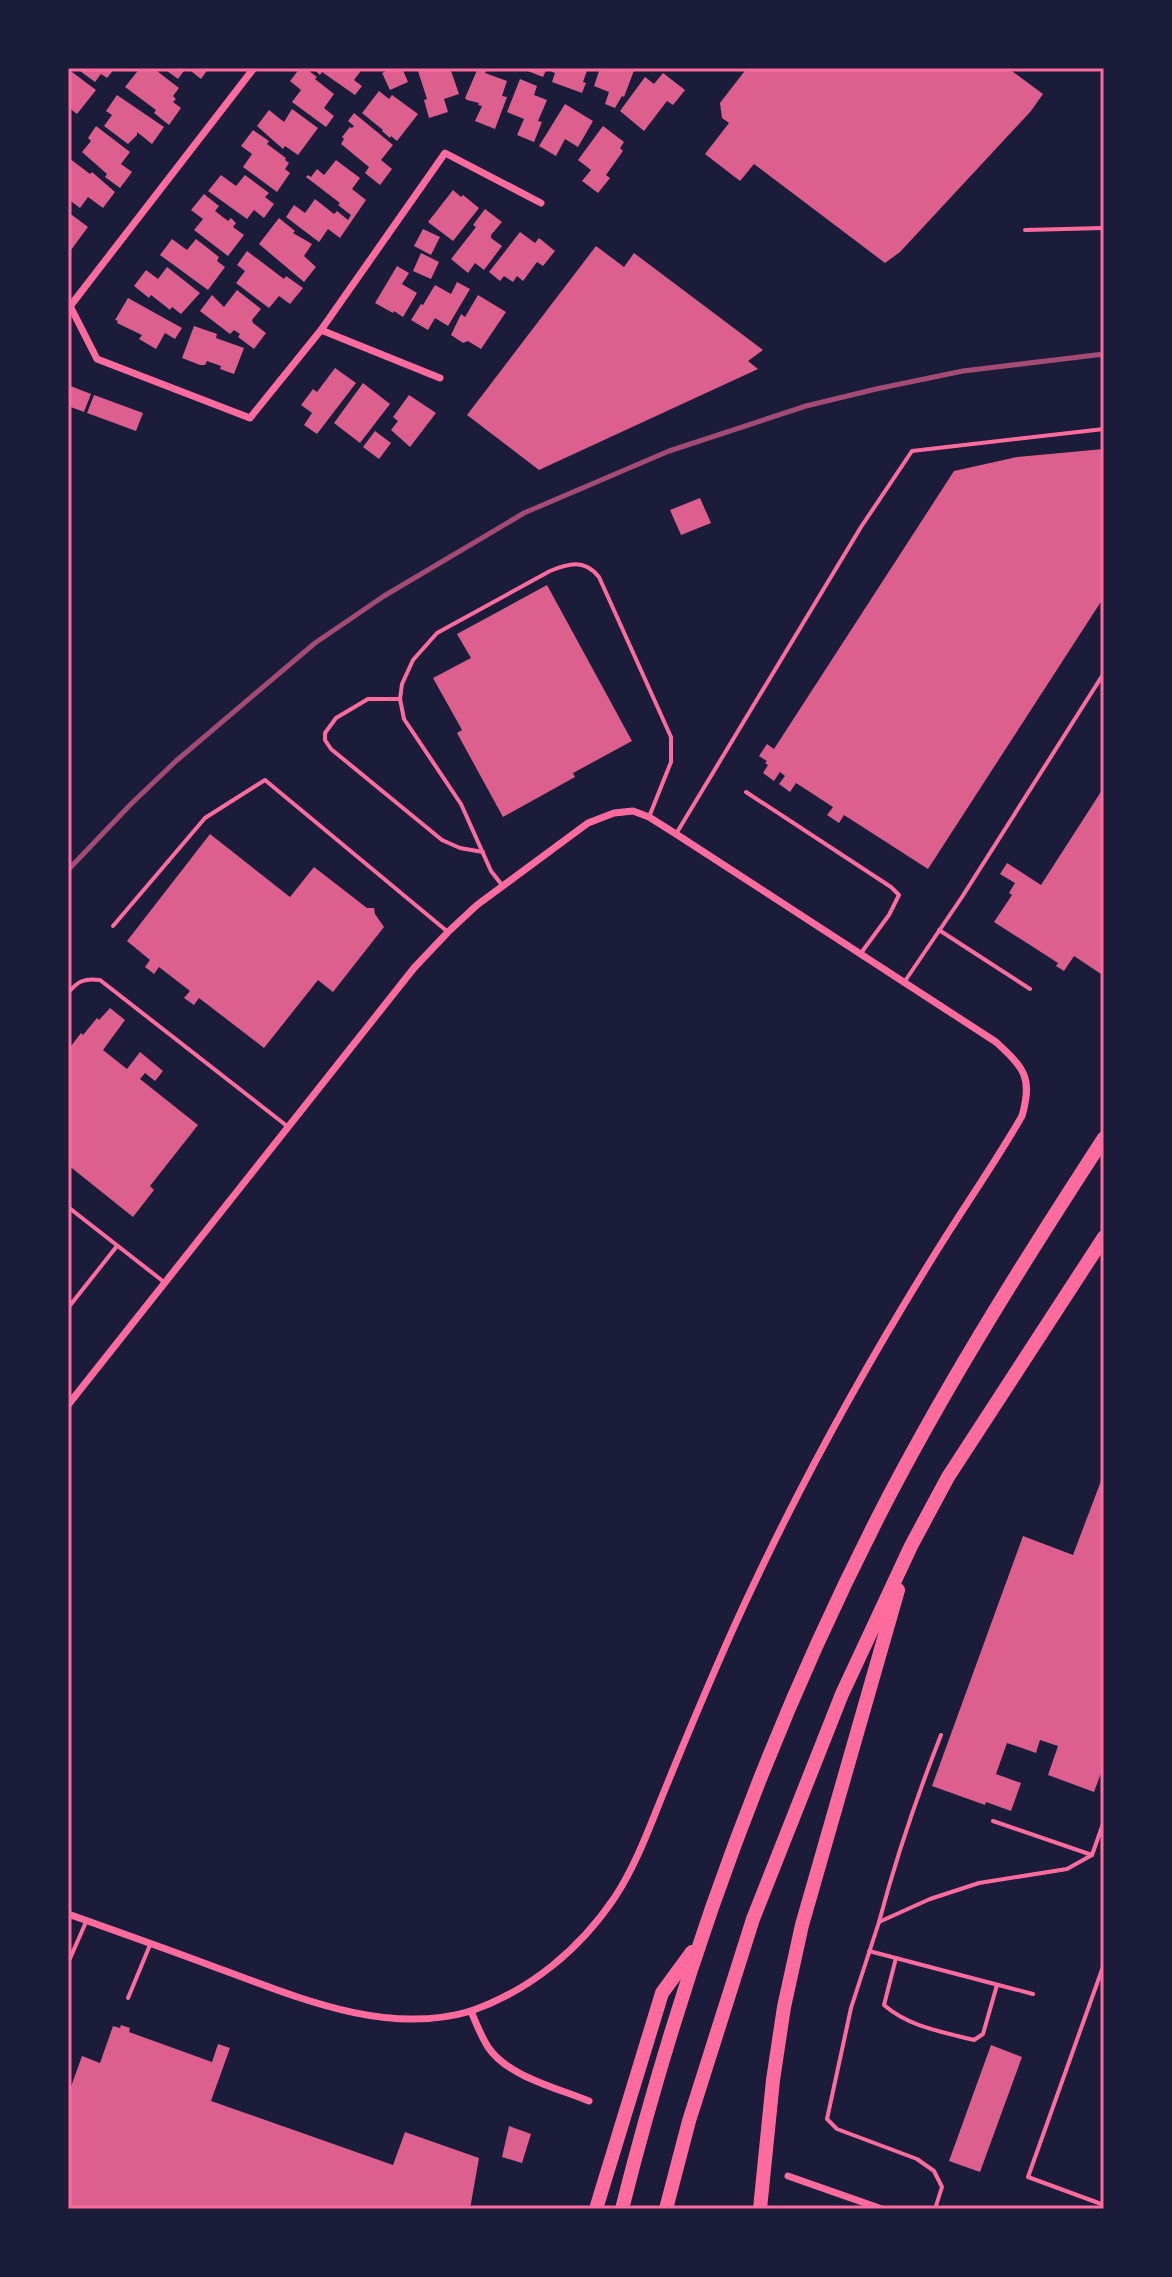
<svg xmlns="http://www.w3.org/2000/svg" width="1172" height="2277" font-family="'Asap Condensed',sans-serif">
	<rect width="100%" height="100%" fill="#1b1b3a"/>
	<g fill="#dd5f8e">
		<polygon points="76,68 115,68 107,78 101,74 95,82"/>
		<polygon points="140,68 153,68 179,88 173,96 176,99 173,102 181,108 169,125 154,113 156,110 125,87"/>
		<polygon points="163,68 186,68 178,79"/>
		<polygon points="187,68 209,68 201,79"/>
		<polygon points="300,68 305,68 317,77 315,79 334,94 324,108 334,116 326,127 292,102 301,90 290,81"/>
		<polygon points="312,68 363,68 354,80 362,86 355,95 322,72 320,75"/>
		<polygon points="388,68 402,68 408,82 390,90 382,73 388,70"/>
		<polygon points="417,68 450,68 459,94 444,99 448,112 429,118 424,100 427,99"/>
		<polygon points="478,68 487,69 485,73 507,81 502,96 507,97 495,129 475,121 482,106 478,105 479,103 467,100 465,98"/>
		<polygon points="520,68 547,68 543,77"/>
		<polygon points="553,68 588,68 583,82 586,83 582,93 552,82 555,73 552,72"/>
		<polygon points="600,68 635,68 624,97 622,96 615,108 605,104 609,92 594,86"/>
		<polygon points="747,68 1008,68 1043,94 1031,111 900,252 885,263 754,164 740,181 705,154 729,123 722,118 720,103"/>
		<polygon points="68,69 96,90 77,114 68,107"/>
		<polygon points="663,73 685,90 673,105 667,101 644,131 620,111 645,77 654,84"/>
		<polygon points="520,79 537,86 534,95 547,100 538,121 542,122 534,142 517,135 524,119 507,112"/>
		<polygon points="379,91 389,99 392,95 418,114 397,141 391,136 390,138 382,131 383,130 362,113"/>
		<polygon points="117,95 164,127 152,144 137,132 137,135 128,144 104,126 112,115 106,111"/>
		<polygon points="565,104 593,121 578,147 565,139 556,156 539,146"/>
		<polygon points="292,109 318,128 298,155 285,146 283,149 257,126 269,110 284,122"/>
		<polygon points="354,113 393,145 381,160 392,169 380,185 365,173 369,167 341,144 344,139 342,137 350,127 352,128 354,126 348,121"/>
		<polygon points="96,126 130,152 121,164 132,172 120,188 105,177 107,174 82,152 91,141 88,138"/>
		<polygon points="603,126 624,142 620,148 623,151 606,175 610,178 598,193 582,181 591,170 578,160"/>
		<polygon points="253,130 269,141 267,144 286,158 285,160 289,163 285,169 290,173 277,192 243,167 252,154 241,146"/>
		<polygon points="69,158 90,174 92,172 115,192 103,208 88,197 80,208 68,199"/>
		<polygon points="336,160 360,178 352,189 366,200 340,238 328,229 319,242 286,217 294,205 305,213 315,199 334,214 337,211 348,220 351,215 338,205 340,203 306,177 308,175 311,177 317,169 324,175"/>
		<polygon points="221,175 236,186 245,175 269,193 265,197 274,204 264,218 254,210 247,219 208,191"/>
		<polygon points="453,190 461,197 463,195 479,208 453,241 428,222"/>
		<polygon points="204,194 219,206 215,211 228,221 231,218 236,223 233,227 244,235 228,256 194,230 203,219 191,210"/>
		<polygon points="485,209 502,222 491,235 491,238 502,246 484,270 475,263 468,273 451,259 476,227 473,225"/>
		<polygon points="68,212 88,227 71,250 68,247"/>
		<polygon points="279,218 295,231 293,233 312,244 304,256 316,267 304,282 259,244"/>
		<polygon points="423,229 440,237 431,255 414,246"/>
		<polygon points="520,232 535,243 539,238 555,251 543,266 537,262 523,281 517,276 513,282 504,276 500,281 489,272"/>
		<polygon points="172,239 187,250 196,239 219,257 217,261 225,267 208,290 160,255"/>
		<polygon points="596,246 624,267 634,253 763,350 748,361 758,369 539,470 467,415"/>
		<polygon points="247,251 284,279 286,276 303,288 290,304 279,296 269,308 236,283 245,271 237,265"/>
		<polygon points="421,253 439,262 431,279 413,271"/>
		<polygon points="397,266 409,273 402,284 417,293 403,317 394,311 393,313 375,303"/>
		<polygon points="167,267 200,293 181,314 172,307 170,310 151,295 149,298 134,286 146,270 158,279"/>
		<polygon points="457,282 470,289 448,326 435,318 428,330 411,320 421,304 423,305 435,285 451,294"/>
		<polygon points="237,290 261,309 252,320 253,323 266,333 254,349 238,337 240,334 234,330 230,334 200,311 212,295 224,307"/>
		<polygon points="478,295 506,312 481,349 468,341 463,343 451,335 461,314 465,317"/>
		<polygon points="128,298 182,328 175,339 165,333 156,349 139,339 142,335 117,323 118,321 115,320"/>
		<polygon points="194,326 217,334 216,338 244,348 234,374 220,369 221,366 207,361 205,365 200,365 182,358"/>
		<polygon points="335,368 356,383 317,434 304,425 312,413 301,405 313,389 317,392"/>
		<polygon points="363,383 390,404 360,443 334,423"/>
		<polygon points="68,385 91,394 84,412 68,406"/>
		<polygon points="94,395 143,413 136,431 87,413"/>
		<polygon points="409,395 436,413 410,447 391,430 398,421 393,417"/>
		<polygon points="375,431 391,443 379,459 363,447"/>
		<polygon points="1104,449 1104,597 928,869 844,815 839,823 827,815 833,807 796,783 790,792 779,784 785,776 780,772 774,781 763,773 768,765 765,763 767,761 759,756 767,744 774,749 954,471 1017,457"/>
		<polygon points="700,498 711,523 681,535 670,510"/>
		<polygon points="547,585 632,741 573,773 575,777 503,817 457,733 462,730 433,678 471,658 457,634"/>
		<polygon points="1104,787 1104,976 1074,956 1064,971 1056,966 1058,963 994,922 1012,895 1009,893 1015,883 1000,874 1007,863 1041,885"/>
		<polygon points="210,834 290,897 314,867 367,908 374,908 375,914 384,927 333,992 318,980 264,1048 199,998 194,1005 184,998 190,991 159,967 154,974 145,967 150,960 127,941"/>
		<polygon points="110,1008 125,1020 103,1050 127,1069 140,1052 163,1071 155,1081 145,1073 140,1079 198,1125 150,1186 154,1190 133,1217 68,1165 68,1050 81,1033 83,1035 97,1018 99,1020"/>
		<polygon points="1104,1473 1104,1765 1094,1792 1048,1775 1058,1746 1040,1740 1036,1753 1007,1743 996,1774 1021,1783 1011,1811 986,1802 985,1805 932,1786 1023,1536 1073,1555"/>
		<polygon points="121,2025 130,2028 129,2032 212,2062 218,2044 230,2048 211,2101 393,2165 405,2132 479,2158 470,2209 68,2209 68,2095 82,2056 100,2063 113,2026 120,2028"/>
		<polygon points="991,2045 1022,2057 980,2172 949,2161"/>
		<polygon points="509,2126 531,2134 522,2163 502,2157"/>
	</g>
	<g fill="none" stroke-linecap="round" stroke-linejoin="round">
		<g stroke="#ff6b9d" stroke-width="4">
			<polyline points="1025,230 1104,228"/>
			<polyline points="400,699 368,699 336,718 325,733 325,740 331,749 442,840 460,848 483,852"/>
			<polyline points="746,792 891,887 899,895 889,915 861,953"/>
			<polyline points="676,834 861,527 912,451 1104,429"/>
			<path d="M502,885L491,871L461,804L404,719L400,699L402,684L413,660L437,633L550,571C569,563 585,559 599,577L671,737V762L649,817"/>
			<polyline points="113,926 205,818 265,780 448,932"/>
			<polyline points="939,930 1030,989"/>
			<polyline points="905,981 962,897 1104,673"/>
			<path d="M68,993C78,981 84,978 100,980L287,1126"/>
			<polyline points="68,1207 164,1282"/>
			<polyline points="68,1308 117,1246"/>
			<polyline points="993,1821 1092,1855"/>
			<path d="M879,1922C896,1858 917,1796 941,1735"/>
			<polyline points="869,1951 1033,1994"/>
			<path d="M896,1958L884,2005C909,2027 943,2032 974,2040L983,2034L997,1985"/>
			<polyline points="68,1963 86,1922"/>
			<polyline points="1104,1964 1028,2177 1104,2205"/>
			<polyline points="128,1998 150,1945"/>
			<polyline points="935,2209 942,2187 934,2171 917,2159 837,2129 827,2119 851,2008 879,1922 930,1899 979,1883 1067,1869 1092,1855 1104,1821"/>
		</g>
		<g stroke="#ff6b9d" stroke-width="7">
			<polyline points="68,302 97,359 250,418 321,330 445,153 541,203"/>
			<polyline points="71,305 254,68"/>
			<polyline points="321,330 440,378"/>
			<path d="M68,1405L414,968L448,932L477,905L588,823L614,813L633,811L649,817L676,834L996,1042C1024,1068 1033,1077 1022,1116C996,1161 966,1204 938,1249C870,1358 807,1471 752,1588C722,1651 695,1716 668,1782C652,1820 638,1862 615,1897C580,1949 531,1990 471,2011"/>
			<path d="M68,1914C116,1931 164,1948 212,1966C292,1995 384,2037 471,2011C476,2023 481,2036 488,2047C507,2076 557,2088 589,2101"/>
			<polyline points="788,2176 882,2209"/>
		</g>
		<g stroke="#ff6b9d" stroke-width="14">
			<polyline points="596,2209 662,1993 692,1952"/>
			<path d="M622,2209C684,1963 772,1721 889,1496C954,1372 1028,1255 1104,1138"/>
			<polyline points="666,2209 689,2121 753,1919 842,1694 911,1546 948,1477 1104,1237"/>
			<polyline points="760,2209 773,2080 784,2007 802,1925 898,1590"/>
		</g>
		<polyline stroke="#a44b75" stroke-width="5" points="68,870 131,804 176,761 315,643 384,596 524,513 669,451 806,406 876,389 963,371 1104,354"/>
	</g>
	<rect width="1172" height="2277" fill="none" stroke="#1b1b3a" stroke-width="140"/>
	<rect x="70" y="70" width="1032" height="2137" fill="none" stroke="#ff6b9d" stroke-width="3"/>
</svg>
